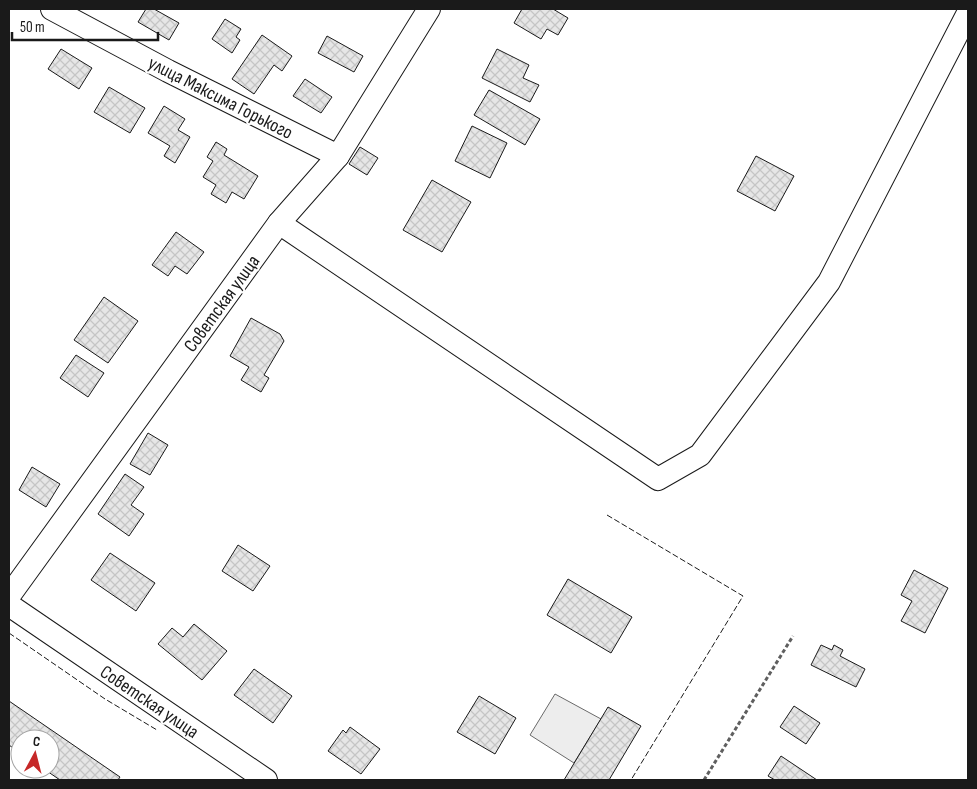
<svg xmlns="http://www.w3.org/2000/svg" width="977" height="789" font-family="'Sofia Sans Condensed',sans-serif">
	<defs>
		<pattern id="building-cross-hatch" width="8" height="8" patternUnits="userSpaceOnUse" patternTransform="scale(1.25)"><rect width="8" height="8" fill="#e6e6e6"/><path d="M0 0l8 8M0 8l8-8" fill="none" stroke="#c5c5c5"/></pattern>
	</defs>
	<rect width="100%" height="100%" fill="#fff"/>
	<polygon fill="#ededed" stroke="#6a6a6a" points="555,694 601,719 574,763 530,735"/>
	<g fill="url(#building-cross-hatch)" stroke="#1a1a1a">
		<polygon points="146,9 154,9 179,23 169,40 138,22"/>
		<polygon points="522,9 553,9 568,18 558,35 547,29 541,39 514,23"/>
		<polygon points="225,19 241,29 236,37 240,40 232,53 212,39"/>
		<polygon points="262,35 292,56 282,71 274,65 254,94 232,79"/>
		<polygon points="327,36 363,56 354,72 318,53"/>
		<polygon points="61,49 92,68 79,89 48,69"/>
		<polygon points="497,49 529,65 523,78 539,85 530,102 482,78"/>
		<polygon points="305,79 332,97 321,113 293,96"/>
		<polygon points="109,87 145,108 130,133 94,112"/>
		<polygon points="489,90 540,119 525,145 474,115"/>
		<polygon points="164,106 185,119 178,130 190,137 175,163 164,156 170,146 148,133"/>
		<polygon points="472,126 507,143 490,178 455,161"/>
		<polygon points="216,142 227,149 224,155 258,176 244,199 232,192 226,203 211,194 216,185 203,177 213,161 207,157"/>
		<polygon points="360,147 378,158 367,175 349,164"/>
		<polygon points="756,156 794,176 775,211 737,191"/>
		<polygon points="432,180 471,202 442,252 403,230"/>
		<polygon points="176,232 204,252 187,274 175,266 168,276 152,265"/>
		<polygon points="104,297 138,321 108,363 74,340"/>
		<polygon points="251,318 280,334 284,341 264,375 269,378 261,392 241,380 249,367 230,356"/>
		<polygon points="76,355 104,373 88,397 60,378"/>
		<polygon points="148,433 168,445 150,475 130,464"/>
		<polygon points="32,467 60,484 46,507 19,490"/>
		<polygon points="125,474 144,487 131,505 144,514 129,536 98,514"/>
		<polygon points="238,545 270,566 253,591 222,571"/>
		<polygon points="110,553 155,583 136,611 91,580"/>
		<polygon points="914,570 948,588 925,633 901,621 912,601 901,595"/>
		<polygon points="568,579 632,617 611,653 547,615"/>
		<polygon points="194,624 227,651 202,680 158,644 172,628 183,637"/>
		<polygon points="821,645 832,650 834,645 843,650 840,656 865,669 856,687 811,665"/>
		<polygon points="254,669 292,696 273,723 234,695"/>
		<polygon points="479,696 516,718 495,754 457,732"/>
		<polygon points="9,701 120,777 118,780 60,780 44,769 50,769 50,739 20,739 20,753 9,745"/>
		<polygon points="794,706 820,723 806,744 780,727"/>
		<polygon points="608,707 641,726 609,780 564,780"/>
		<polygon points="350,727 380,749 361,774 328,751 343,730 346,733"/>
		<polygon points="781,756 817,780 775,780 768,776"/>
	</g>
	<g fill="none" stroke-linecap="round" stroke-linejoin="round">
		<g stroke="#1a1a1a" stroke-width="24">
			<g id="minor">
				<polyline points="52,9 168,71 338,156"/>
				<polyline points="279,223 658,479 700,455 829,282 968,13"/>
				<polyline points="9,596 279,223 338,156 429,9"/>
				<polyline points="9,605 266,780"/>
			</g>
		</g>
		<polyline stroke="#5f5f5f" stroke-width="3" stroke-dasharray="4 2.5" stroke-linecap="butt" points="704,780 793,636"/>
		<use href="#minor" stroke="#fff" stroke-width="22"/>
		<g stroke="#1a1a1a" stroke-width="1" stroke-dasharray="6 2.5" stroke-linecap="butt">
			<polyline points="607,515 743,596 631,780"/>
			<polyline points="9,633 105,699 157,730"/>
		</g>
	</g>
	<g text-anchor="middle" stroke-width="4" stroke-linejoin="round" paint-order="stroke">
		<g font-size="19" fill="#1a1a1a" stroke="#fff">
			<text transform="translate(221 97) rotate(27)" y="7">улица Максима Горького</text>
			<text transform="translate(221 303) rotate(-54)" y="7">Советская улица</text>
			<text transform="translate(150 701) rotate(34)" y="7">Советская улица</text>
		</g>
	</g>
	<rect width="977" height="789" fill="none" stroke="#1a1a1a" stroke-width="20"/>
	<g transform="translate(35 754) rotate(7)"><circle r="24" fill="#ffffff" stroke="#a3a3a3"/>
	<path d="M0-4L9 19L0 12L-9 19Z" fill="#c62828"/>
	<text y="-8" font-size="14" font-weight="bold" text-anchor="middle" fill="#1a1a1a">С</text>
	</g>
	<path d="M12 32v8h146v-8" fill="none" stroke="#1a1a1a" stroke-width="2.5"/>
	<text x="20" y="32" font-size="15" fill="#1a1a1a" stroke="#ffffff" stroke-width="4" paint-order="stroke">50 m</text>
</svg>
